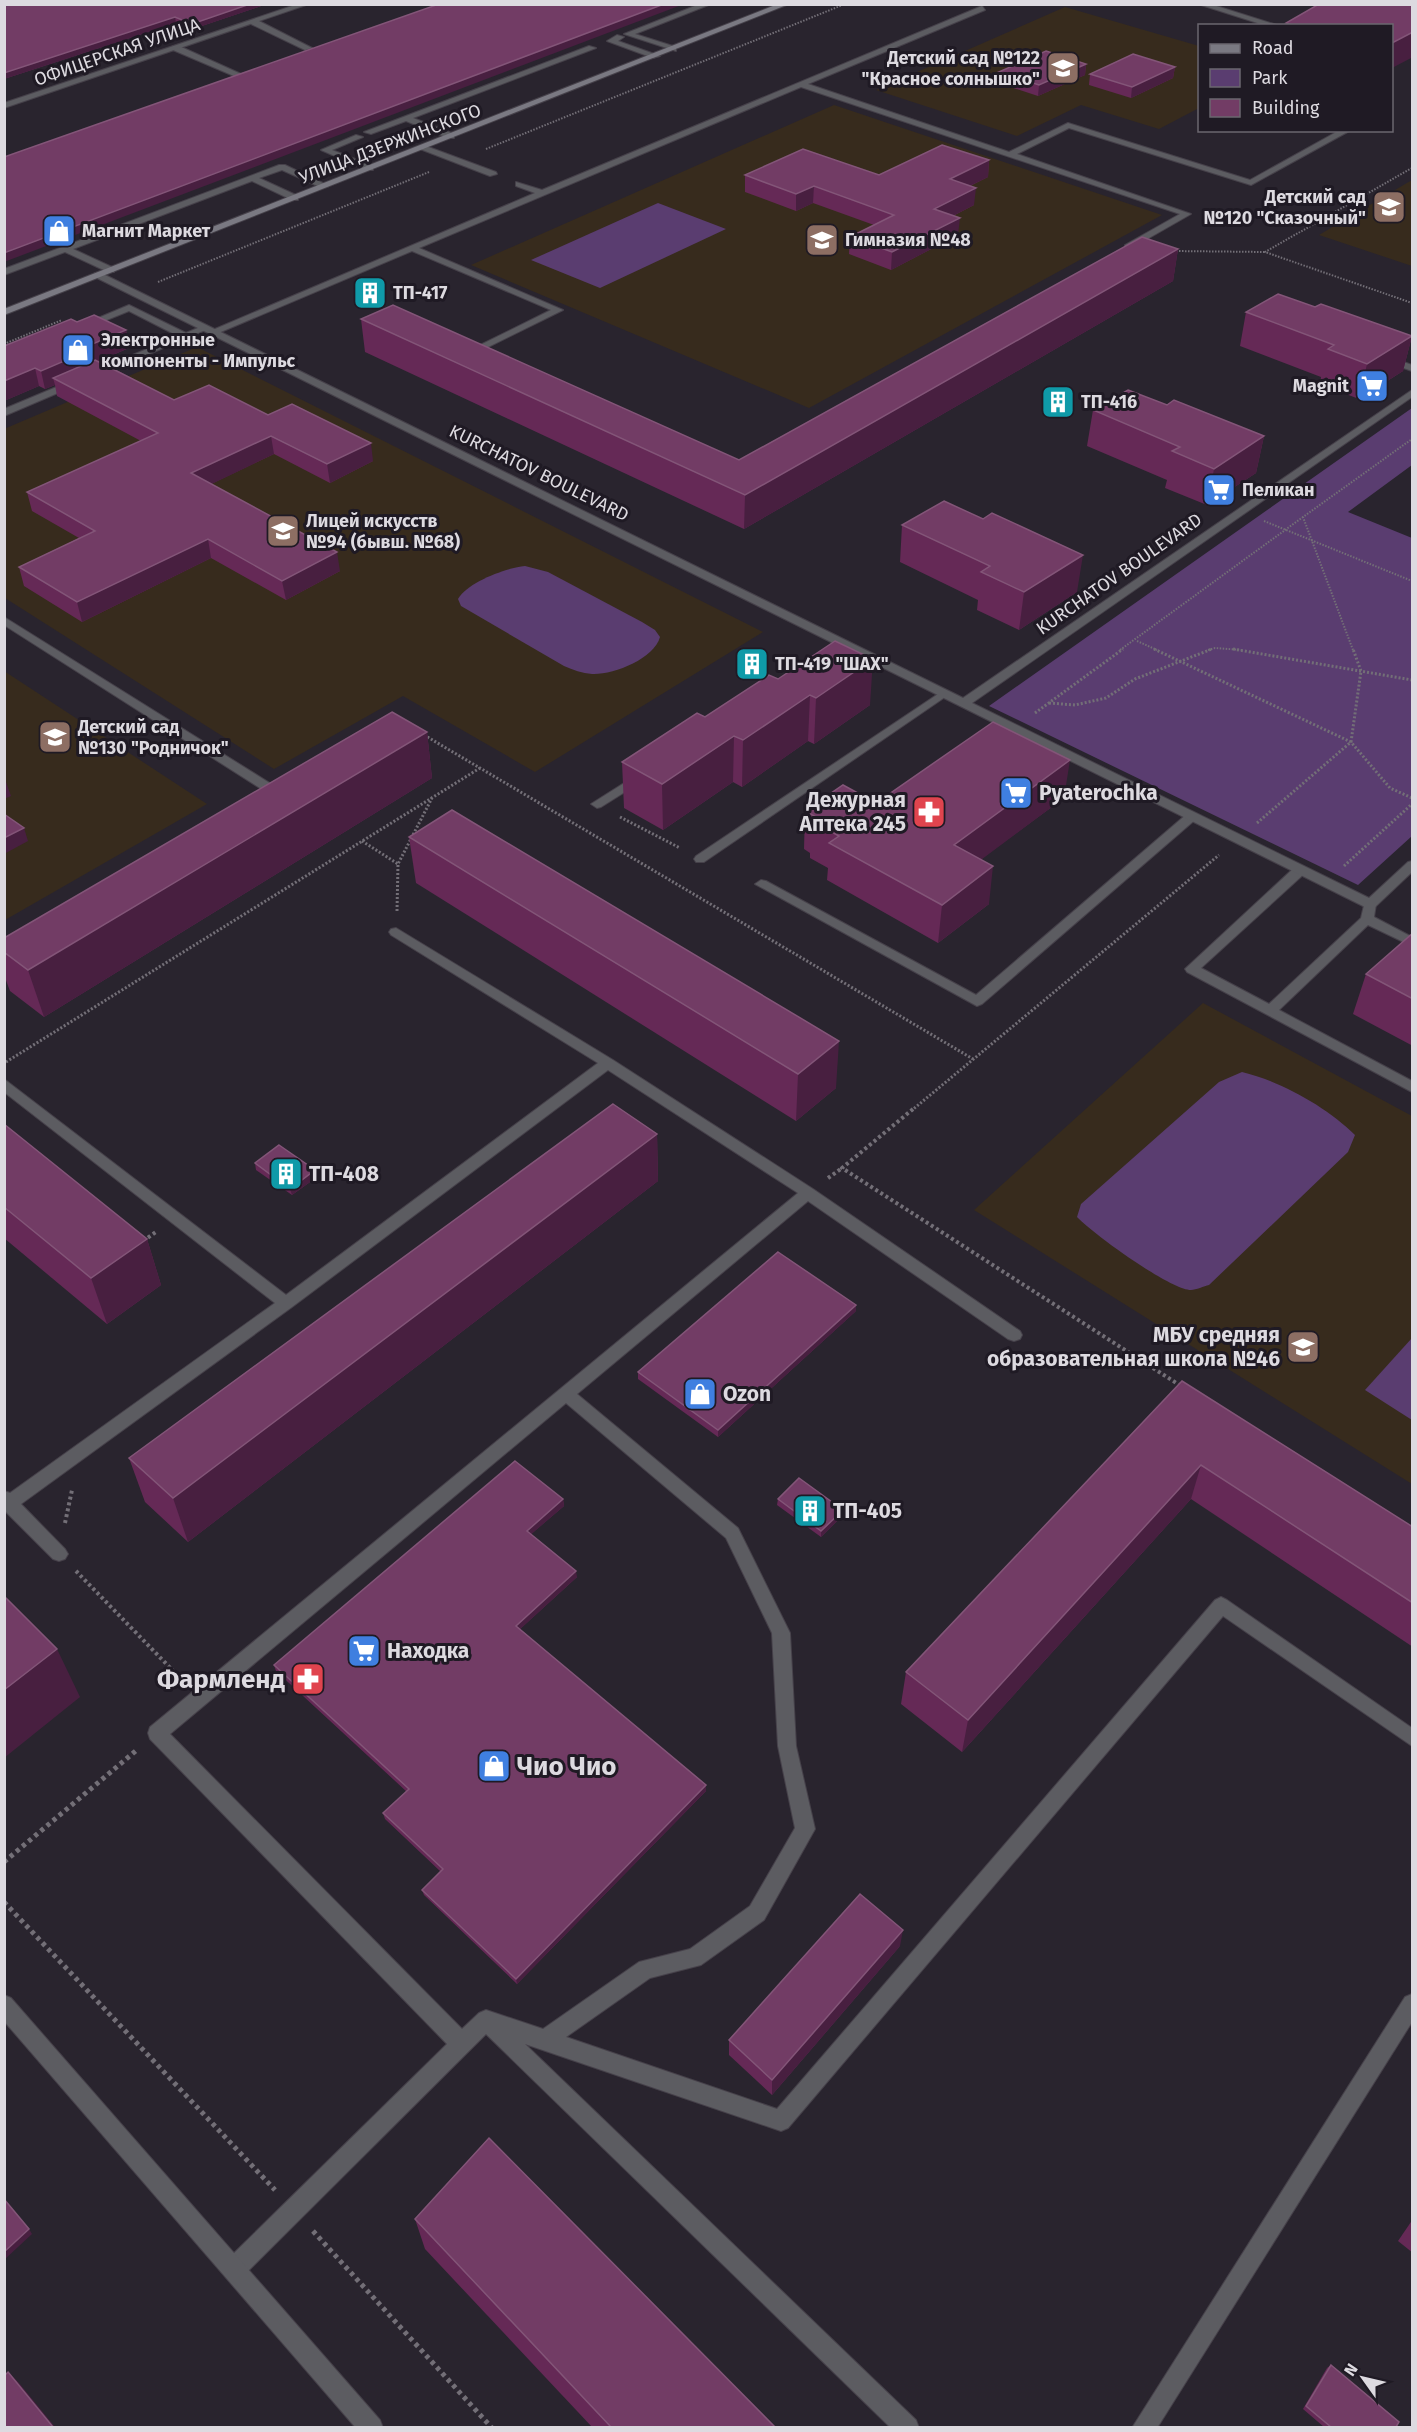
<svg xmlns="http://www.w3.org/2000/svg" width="1417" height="2432" font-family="'Fira Sans',sans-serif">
	<rect width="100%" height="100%" fill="#29242e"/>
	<g fill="#372b1d">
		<polygon points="1065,7 1199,46 1199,108 1159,129 1081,105 1017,136 876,90"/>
		<polygon points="834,105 1162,215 809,408 471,265"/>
		<polygon points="1412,180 1412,266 1319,235"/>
		<polygon points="197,347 763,632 535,772 403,696 274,769 5,598 4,429"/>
		<polygon points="4,671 207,804 5,920 4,920"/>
		<polygon points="1203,1003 1412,1116 1412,1484 974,1210"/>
	</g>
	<g fill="#5a3d70">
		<polygon points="658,203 726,229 600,288 531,260"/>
		<polygon points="1412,408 1412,465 1348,512 1412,538 1412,836 1358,885 989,706"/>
		<path d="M525,566L548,572L642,622L655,630L660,637C654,659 613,675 592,674C582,673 573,670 564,666L461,606L458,599C468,582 506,568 525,566Z"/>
		<path d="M1242,1072C1280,1081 1327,1107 1355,1135L1348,1152L1209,1285C1204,1286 1196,1290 1191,1290C1170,1290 1092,1233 1077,1217L1081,1204L1219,1082Z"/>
		<polygon points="1412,1338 1412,1420 1365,1390"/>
	</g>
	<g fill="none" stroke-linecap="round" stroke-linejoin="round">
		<g stroke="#46414a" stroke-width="2">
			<g id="lane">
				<polygon points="700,4 711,4 635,34 676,47 676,51 624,34"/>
				<polygon points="1198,4 1210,4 1280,26 1267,26"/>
				<polygon points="982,6 985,10 808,84 1009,152 1068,123 1250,180 1340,130 1351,130 1251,185 1069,128 1017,154 1191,214 1128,250 1125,249 1125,245 1180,214 801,87 419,248 563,310 476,353 475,356 464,353 551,310 412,251 216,334 208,332 535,193 516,186 516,182 542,190"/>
				<polygon points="251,20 257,20 312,48 305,50 251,24"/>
				<polygon points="617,35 624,37 618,41 660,56 653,58 607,41"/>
				<polygon points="173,46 179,46 241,74 234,76 173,50"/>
				<polygon points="589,46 596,48 413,118 454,134 454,138 448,138 406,121 371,134 364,132"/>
				<polygon points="356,135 363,137 332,150 373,166 373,170 367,170 321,150"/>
				<polygon points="423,145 496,172 497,174 490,176 420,149 419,147"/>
				<polygon points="279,165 285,165 329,186 322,188 282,170 259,178 298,196 298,200 292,200 252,181 73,249 114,268 114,272 108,272 65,252 4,275 4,269"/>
				<polygon points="129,305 186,333 205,325 210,328 4,416 4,409 178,336 129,311 87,328 79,326"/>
				<polygon points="1387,356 1412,365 1412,371 1384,361 1384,357"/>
				<polygon points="4,617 276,787 278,790 265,799 257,799 257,793 263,790 4,625"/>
				<polygon points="944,690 950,693 948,695 704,862 696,862 694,859 696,856"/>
				<polygon points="640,773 646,777 644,780 601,807 597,808 591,804"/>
				<polygon points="1192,812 1198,816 1196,819 982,1004 977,1006 755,884 761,880 766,881 976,995 1188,813"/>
				<polygon points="1300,866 1305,867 1306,870 1305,873 1201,968 1269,1004 1361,918 1365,901 1375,901 1376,904 1374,917 1412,937 1412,946 1368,925 1279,1010 1412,1081 1412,1092 1187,972 1185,969 1295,867"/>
				<path d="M396,928L613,1060L813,1189L1020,1331L1022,1335L1020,1339L1014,1341L1008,1339L808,1201L577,1394L738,1528L790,1633L796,1746L815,1829L764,1920L701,1965L650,1978L566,2037L777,2109L1215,1600L1221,1597L1227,1600L1412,1728V1746L1223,1616L788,2128L781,2131L525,2044L916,2420L919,2428H891L486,2034L242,2277L234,2280L226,2277L223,2269L226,2261L447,2044L150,1739L148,1733L150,1727L798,1193L608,1070L292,1307L21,1504L65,1549L68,1554L65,1559L59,1561L53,1559L4,1510V1491L10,1493L275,1303L4,1092V1079L286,1295L598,1063L391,935L389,932L391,929ZM566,1403L726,1538L772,1633L778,1746L795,1828L750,1906L690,1949L639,1962L543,2029L486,2010L479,2013L462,2029L170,1734Z"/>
				<polygon points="1412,1994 1412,2022 1157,2428 1132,2428 1405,1997"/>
			</g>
		</g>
		<g stroke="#46414a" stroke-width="2">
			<g id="street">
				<polygon points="298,4 309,4 4,108 4,103"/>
				<polygon points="95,273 101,273 963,698 1412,390 1412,397 972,703 1369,898 1408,862 1412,861 1412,872 1375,907 1365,907 95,277"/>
				<polygon points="4,1995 11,1998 380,2420 383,2428 356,2428 4,2021"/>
			</g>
		</g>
		<g stroke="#46414a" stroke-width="2">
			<polygon id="secondary" points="778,4 789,4 4,315 4,309"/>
		</g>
		<g stroke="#736f77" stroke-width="2" stroke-dasharray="1.5 1.5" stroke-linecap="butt">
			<polyline points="486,149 845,4"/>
			<polyline points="1412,168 1265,252 1412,303"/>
			<polyline points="1173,251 1265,252"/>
			<polyline points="158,282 429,172"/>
			<polyline points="4,344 62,320"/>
			<polyline points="1264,521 1412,581"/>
			<polyline points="1137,641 1157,650"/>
			<polyline points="1120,650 1303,517"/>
			<polyline points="1208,650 1215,648 1242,650"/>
			<polyline points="1353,650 1303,517 1412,439"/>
		</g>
		<g stroke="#736f77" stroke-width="3" stroke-dasharray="2 2" stroke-linecap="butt">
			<polyline points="1154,649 1351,742 1390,788 1412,798"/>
			<polyline points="1233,649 1412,680"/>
			<polyline points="1049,703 1075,705 1106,698 1135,679 1212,649"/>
			<polyline points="1035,713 1123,649"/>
			<polyline points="424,735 973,1059"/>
			<polyline points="620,817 680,848"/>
			<polyline points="1257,823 1351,742 1361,671 1353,649"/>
			<polyline points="362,841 398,864"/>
			<polyline points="1344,866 1412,804"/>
			<polyline points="397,911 398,864 432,798"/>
			<polyline points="6,1062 480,768"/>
			<polyline points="911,1111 1219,855"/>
		</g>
		<g stroke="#736f77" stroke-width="4" stroke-dasharray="3 3" stroke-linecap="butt">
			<polyline points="913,1109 842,1168 1181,1386"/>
			<polyline points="828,1178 842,1168"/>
			<polyline points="143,1241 156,1232"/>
			<polyline points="65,1523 72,1490"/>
			<polyline points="76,1571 182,1680"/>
		</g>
		<g stroke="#736f77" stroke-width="5" stroke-dasharray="4 4" stroke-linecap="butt">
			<polyline points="4,1862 138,1749"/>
			<polyline points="4,1902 275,2190"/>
			<polyline points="313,2231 492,2428"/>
		</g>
		<use href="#lane" fill="#5c5c61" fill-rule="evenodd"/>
		<use href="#street" fill="#5c5c61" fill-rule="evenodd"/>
		<use href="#secondary" fill="#7a7982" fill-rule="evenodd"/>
	</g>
	<g fill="#652956">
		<polygon points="4,4 267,4 193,29 176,23 4,79"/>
		<polygon points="1086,64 1085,75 1038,96 998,83 999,72"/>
		<polygon points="1175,67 1173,78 1131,98 1089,85 1090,74"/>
		<polygon points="989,160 988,177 970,186 974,205 953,216 958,235 891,270 849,254 850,237 874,225 813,203 796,211 745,192 745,175 879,175"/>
		<polygon points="1178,249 1173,281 744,529 365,352 361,319 739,460"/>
		<polygon points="1315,307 1412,336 1403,371 1359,399 1320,384 1321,377 1240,346 1246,312"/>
		<polygon points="77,322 126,330 129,348 99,361 174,400 268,415 373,461 330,483 274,454 211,484 340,571 286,600 211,558 82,622 24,586 19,567 79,538 32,511 27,492 141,441 57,396 55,385 45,389 39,386 4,401 4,346"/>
		<polygon points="1167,405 1264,436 1256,473 1207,505 1165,488 1167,480 1087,446 1093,410"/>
		<polygon points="902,525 1077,592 1019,630 977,610 978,600 900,562"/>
		<polygon points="778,679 870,705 814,744 808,741 742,787 733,782 663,830 624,808 622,762"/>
		<polygon points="427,732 432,778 44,1017 10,991 4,975 4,938"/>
		<polygon points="1064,798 981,859 989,904 938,943 827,880 828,868 810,858 810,853 804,849 805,811 876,803"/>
		<polygon points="409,837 836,1088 796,1121 416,883"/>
		<polygon points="1413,933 1413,1046 1353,1014 1366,974"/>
		<polygon points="4,1124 147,1239 161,1285 107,1324 4,1238"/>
		<polygon points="657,1134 658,1181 188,1542 145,1502 129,1458"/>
		<polygon points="255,1163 315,1170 317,1177 292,1195 256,1170"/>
		<polygon points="856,1311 718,1437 638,1379 638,1372"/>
		<polygon points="1182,1381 1413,1527 1413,1647 1191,1499 962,1752 901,1704 906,1672"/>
		<polygon points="563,1499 564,1506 531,1534 577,1577 520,1629 706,1791 517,1984 424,1895 422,1890 441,1872 385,1819 383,1813 407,1792 276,1671 274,1665"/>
		<polygon points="778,1499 843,1510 842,1516 821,1537 777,1505"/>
		<polygon points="900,1946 772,2095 729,2055 729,2040"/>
		<polygon points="415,2219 775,2427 592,2427 425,2249"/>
		<polygon points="1413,2219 1413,2253 1398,2241"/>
		<polygon points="1331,2365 1396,2427 1324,2427 1303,2409 1327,2368"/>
	</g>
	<g fill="#481f40">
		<polygon points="250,4 267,4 193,29 192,24"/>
		<polygon points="664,4 684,4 4,262 4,253"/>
		<polygon points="175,17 176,23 4,79 4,73"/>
		<polygon points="1413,32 1413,57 1392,68 1392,43"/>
		<polygon points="1086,64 1085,75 1038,96 1039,85"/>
		<polygon points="1175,67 1173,78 1131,98 1132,87"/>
		<polygon points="989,160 988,177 949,196 950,179"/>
		<polygon points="814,186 813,203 796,211 796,194"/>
		<polygon points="976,188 974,205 933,226 934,209"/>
		<polygon points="960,218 958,235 891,270 892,252"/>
		<polygon points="1178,249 1173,281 744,529 745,495"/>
		<polygon points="126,330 129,348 86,366 53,378 55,385 45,389 41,371 78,350"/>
		<polygon points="1412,336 1403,371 1359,399 1367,364"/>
		<polygon points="35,368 39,386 4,401 4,381"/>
		<polygon points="271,436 274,454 195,492 191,473"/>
		<polygon points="1264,436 1256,473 1207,505 1214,469"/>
		<polygon points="371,443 373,461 330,483 327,464"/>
		<polygon points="208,539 211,558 82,622 77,602"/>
		<polygon points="337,552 340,571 286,600 282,581"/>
		<polygon points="1083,555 1077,592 1019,630 1024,592"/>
		<polygon points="873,659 870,705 814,744 816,698"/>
		<polygon points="810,695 808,741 742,787 743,740"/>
		<polygon points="427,732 432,778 44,1017 28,970"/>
		<polygon points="734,736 733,782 663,830 662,784"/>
		<polygon points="1070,760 1064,798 950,883 954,845"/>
		<polygon points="6,782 11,796 4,799 4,783"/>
		<polygon points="24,828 28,841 4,854 4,838"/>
		<polygon points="993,866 989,904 938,943 942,905"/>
		<polygon points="839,1041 836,1088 796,1121 798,1074"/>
		<polygon points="657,1134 658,1181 188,1542 173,1498"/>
		<polygon points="315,1170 317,1177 292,1195 290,1189"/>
		<polygon points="147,1239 161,1285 107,1324 91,1278"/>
		<polygon points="856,1305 856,1311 718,1437 718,1430"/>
		<polygon points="1201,1465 1191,1499 962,1752 968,1720"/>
		<polygon points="563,1499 564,1506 528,1537 527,1531"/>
		<polygon points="843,1510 842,1516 821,1537 821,1531"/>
		<polygon points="576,1571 577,1577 517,1632 516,1626"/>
		<polygon points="57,1649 80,1697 4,1758 4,1690"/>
		<polygon points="706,1785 706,1791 517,1984 516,1979"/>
		<polygon points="903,1930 900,1946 772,2095 772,2080"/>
		<polygon points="29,2229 32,2234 4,2260 4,2252"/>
		<polygon points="8,2372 19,2383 55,2427 53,2427"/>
	</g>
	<g fill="#723c65" stroke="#835578" stroke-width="1.5">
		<polygon points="4,4 250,4 192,24 175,17 4,73"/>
		<polygon points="439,4 664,4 4,253 4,157"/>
		<polygon points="1319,4 1413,4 1413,32 1392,43 1392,26 1296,26 1286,23"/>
		<polygon points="1046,51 1086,64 1039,85 999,72"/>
		<polygon points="1133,54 1175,67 1132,87 1090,74"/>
		<polygon points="942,145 989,160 950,179 976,188 934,209 960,218 892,252 850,237 894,215 814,186 796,194 745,175 803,149 879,175"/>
		<polygon points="1142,237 1178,249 745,495 361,319 393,305 739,460"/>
		<polygon points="1278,294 1315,307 1321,304 1412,336 1367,364 1328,349 1334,345 1246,312"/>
		<polygon points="94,315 126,330 78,350 83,353 41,371 35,368 4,381 4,346 71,319 77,322"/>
		<polygon points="95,360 174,400 209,385 268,415 292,404 371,443 327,464 271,436 191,473 337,552 282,581 208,539 77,602 19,567 95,531 27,492 158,433 53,378"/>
		<polygon points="1128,390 1167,405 1174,400 1264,436 1214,469 1172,451 1180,447 1093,410"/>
		<polygon points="944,501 983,519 992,513 1083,555 1024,592 981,572 990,566 902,525"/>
		<polygon points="835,641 873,659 816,698 810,695 743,740 734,736 662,784 622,762 697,713 705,717 769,675 778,679"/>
		<polygon points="392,712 427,732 28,970 4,952 4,938"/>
		<polygon points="993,722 1070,760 954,845 993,866 942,905 829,843 839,836 812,821 816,817 805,811 843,785 876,803"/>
		<polygon points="452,810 839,1041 798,1074 409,837"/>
		<polygon points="4,814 24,828 4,838"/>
		<polygon points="1413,933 1413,999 1366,974"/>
		<polygon points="613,1104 657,1134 173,1498 129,1458"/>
		<polygon points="4,1124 147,1239 91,1278 4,1207"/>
		<polygon points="279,1145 315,1170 290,1189 255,1163"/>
		<polygon points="778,1252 856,1305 718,1430 638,1372"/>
		<polygon points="1182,1381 1413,1527 1413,1603 1201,1465 968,1720 906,1672"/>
		<polygon points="515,1461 563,1499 527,1531 576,1571 516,1626 706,1785 516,1979 422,1890 443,1869 383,1813 409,1789 274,1665"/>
		<polygon points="799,1478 843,1510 821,1531 778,1499"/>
		<polygon points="4,1596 57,1649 4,1690"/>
		<polygon points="860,1894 903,1930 772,2080 729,2040"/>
		<polygon points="489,2138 775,2427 611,2427 415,2219"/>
		<polygon points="4,2199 29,2229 4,2252"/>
		<polygon points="1331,2365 1399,2422 1396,2427 1331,2427 1306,2406"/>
		<polygon points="8,2372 53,2427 4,2427 4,2376"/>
	</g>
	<defs>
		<g id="school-square" transform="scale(1.725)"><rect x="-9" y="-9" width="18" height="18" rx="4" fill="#8d6e63" stroke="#1f1a24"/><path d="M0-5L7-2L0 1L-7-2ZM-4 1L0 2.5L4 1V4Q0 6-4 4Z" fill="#fff"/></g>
		<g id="shop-square" transform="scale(1.725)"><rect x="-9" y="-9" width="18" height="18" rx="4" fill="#3f7fe0" stroke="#1f1a24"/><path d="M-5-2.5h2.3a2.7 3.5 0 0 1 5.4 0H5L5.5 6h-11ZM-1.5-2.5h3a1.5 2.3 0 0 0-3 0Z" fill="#fff"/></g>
		<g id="building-square" transform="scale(1.725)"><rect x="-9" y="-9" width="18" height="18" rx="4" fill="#0f9aa8" stroke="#1f1a24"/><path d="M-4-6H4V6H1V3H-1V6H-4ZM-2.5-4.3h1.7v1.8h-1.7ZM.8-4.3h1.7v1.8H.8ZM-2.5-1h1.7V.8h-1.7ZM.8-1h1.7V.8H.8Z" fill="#fff"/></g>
		<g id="supermarket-square" transform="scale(1.725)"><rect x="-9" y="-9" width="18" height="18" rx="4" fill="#3f7fe0" stroke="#1f1a24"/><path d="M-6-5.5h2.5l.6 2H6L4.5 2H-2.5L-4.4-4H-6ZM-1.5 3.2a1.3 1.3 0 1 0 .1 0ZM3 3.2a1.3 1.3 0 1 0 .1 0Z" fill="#fff"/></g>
		<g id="pharmacy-square" transform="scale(1.725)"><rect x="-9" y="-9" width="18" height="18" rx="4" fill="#e0444e" stroke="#1f1a24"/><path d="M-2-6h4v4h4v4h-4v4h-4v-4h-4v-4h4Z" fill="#fff"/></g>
	</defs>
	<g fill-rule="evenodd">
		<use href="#school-square" x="1063" y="68"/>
		<use href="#school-square" x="1389" y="207"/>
		<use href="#shop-square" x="59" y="231"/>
		<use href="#school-square" x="822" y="240"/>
		<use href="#building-square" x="370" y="293"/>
		<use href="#shop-square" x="78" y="350"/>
		<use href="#supermarket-square" x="1372" y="386"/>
		<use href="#building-square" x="1058" y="402"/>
		<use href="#supermarket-square" x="1219" y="490"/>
		<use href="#school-square" x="283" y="531"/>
		<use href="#building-square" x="752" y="664"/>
		<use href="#school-square" x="55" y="737"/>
		<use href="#supermarket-square" x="1016" y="793"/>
		<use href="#pharmacy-square" x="929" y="812"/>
		<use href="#building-square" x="286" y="1174"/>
		<use href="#school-square" x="1303" y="1347"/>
		<use href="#shop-square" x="700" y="1394"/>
		<use href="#building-square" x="810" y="1511"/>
		<use href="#supermarket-square" x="364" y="1651"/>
		<use href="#pharmacy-square" x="308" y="1679"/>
		<use href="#shop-square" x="494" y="1766"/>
	</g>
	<g text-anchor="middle" stroke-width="6" stroke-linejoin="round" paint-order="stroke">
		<g font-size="18" fill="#dddae0" stroke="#1f1a24">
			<text transform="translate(117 52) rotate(-19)" y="6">ОФИЦЕРСКАЯ УЛИЦА</text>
			<text transform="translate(390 144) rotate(-21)" y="6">УЛИЦА ДЗЕРЖИНСКОГО</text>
			<text transform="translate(539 473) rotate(26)" y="6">KURCHATOV BOULEVARD</text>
			<text transform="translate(1119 574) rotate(-35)" y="6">KURCHATOV BOULEVARD</text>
		</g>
		<g font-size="18" font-weight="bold" fill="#dddae0" stroke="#1f1a24" text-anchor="start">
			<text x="1040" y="64" text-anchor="end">Детский сад №122<tspan x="1040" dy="21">"Красное солнышко"</tspan></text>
			<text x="1366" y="203" text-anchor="end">Детский сад<tspan x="1366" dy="21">№120 "Сказочный"</tspan></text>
			<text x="82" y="237">Магнит Маркет</text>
			<text x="845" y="246">Гимназия №48</text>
			<text x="393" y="299">ТП-417</text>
			<text x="101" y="346">Электронные<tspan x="101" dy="21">компоненты - Импульс</tspan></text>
			<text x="1349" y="392" text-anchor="end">Magnit</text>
			<text x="1081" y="408">ТП-416</text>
			<text x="1242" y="496">Пеликан</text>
			<text x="306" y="527">Лицей искусств<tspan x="306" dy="21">№94 (бывш. №68)</tspan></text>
			<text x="775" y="670">ТП-419 "ШАХ"</text>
			<text x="78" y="733">Детский сад<tspan x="78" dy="21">№130 "Родничок"</tspan></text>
		</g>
		<g font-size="21" font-weight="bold" fill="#dddae0" stroke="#1f1a24" text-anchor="start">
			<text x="1039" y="800">Pyaterochka</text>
			<text x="906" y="807" text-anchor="end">Дежурная<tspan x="906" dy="24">Аптека 245</tspan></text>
			<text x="309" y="1181">ТП-408</text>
			<text x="1280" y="1342" text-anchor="end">МБУ средняя<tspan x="1280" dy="24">образовательная школа №46</tspan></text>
			<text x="723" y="1401">Ozon</text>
			<text x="833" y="1518">ТП-405</text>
			<text x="387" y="1658">Находка</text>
		</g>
		<g font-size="26" font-weight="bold" fill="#dddae0" stroke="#1f1a24" text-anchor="end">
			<text x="285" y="1688">Фармленд</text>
			<text x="517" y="1775" text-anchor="start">Чио Чио</text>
		</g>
	</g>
	<rect width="1417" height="2432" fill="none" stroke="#dddae0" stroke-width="12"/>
	<rect x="1198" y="24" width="195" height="108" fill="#1f1a24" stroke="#6b676f" stroke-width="1.5"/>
	<rect x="1210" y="44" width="30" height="9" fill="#7a7982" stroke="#6b676f" stroke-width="1.5"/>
	<text x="1252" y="54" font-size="18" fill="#dddae0">Road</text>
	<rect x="1210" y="69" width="30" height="18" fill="#5a3d70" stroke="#6b676f" stroke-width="1.5"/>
	<text x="1252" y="84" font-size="18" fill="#dddae0">Park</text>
	<rect x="1210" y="99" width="30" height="18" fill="#723c65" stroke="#6b676f" stroke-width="1.5"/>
	<text x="1252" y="114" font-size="18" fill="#dddae0">Building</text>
	<g transform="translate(1363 2378) rotate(304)" stroke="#1f1a24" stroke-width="4.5" paint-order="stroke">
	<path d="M0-4.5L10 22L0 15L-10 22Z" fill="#dddae0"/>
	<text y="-9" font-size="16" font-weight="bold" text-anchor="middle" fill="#dddae0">N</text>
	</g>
</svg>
